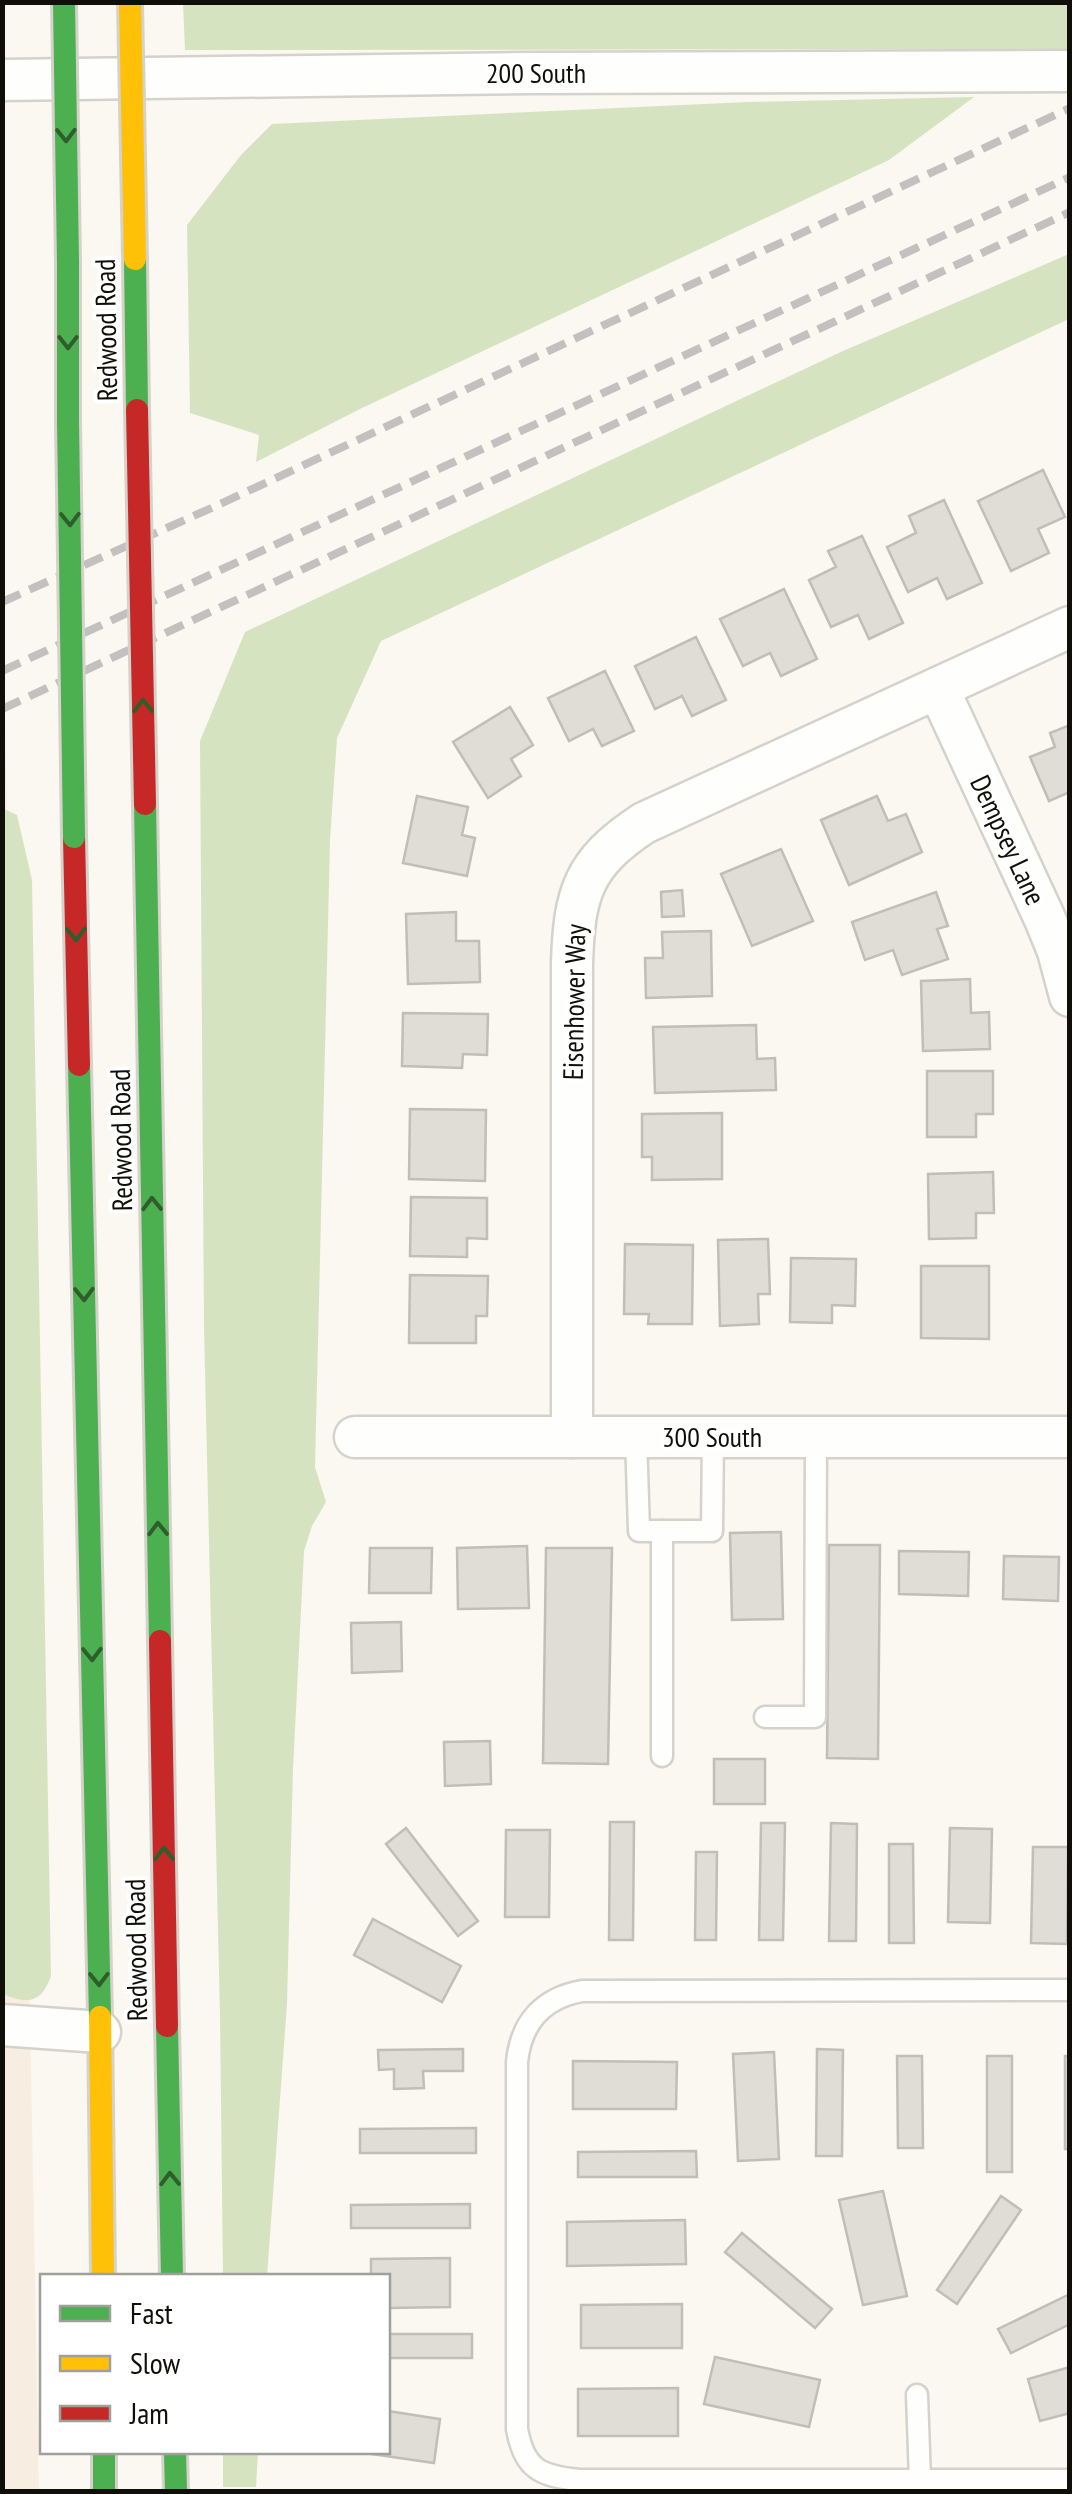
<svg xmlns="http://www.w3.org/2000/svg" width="1072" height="2494" font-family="'PT Sans Narrow',sans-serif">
	<rect width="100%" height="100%" fill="#faf8f0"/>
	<polygon fill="#f8ede1" points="2,557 24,1700 39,2492 2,2491"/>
	<g fill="#d6e3c0">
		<polygon points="183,3 1069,3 1069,49 185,50"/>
		<polygon points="974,97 889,160 362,408 256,462 259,435 190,413 187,225 241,155 272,124 748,102"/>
		<polygon points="1069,254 1069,319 381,641 337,738 330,840 315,1467 326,1502 312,1526 304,1551 293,1769 287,2004 267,2276 223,2276 220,2016 204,1327 200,741 245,632 843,351"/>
		<path d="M2,808L17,815L32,880L51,1976C41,2004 28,2004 2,1994Z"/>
		<polygon points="223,2452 258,2452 256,2487 223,2487"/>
	</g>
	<g fill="#dfddd6" stroke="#c0bfb7" stroke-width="2.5">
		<polygon points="1043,470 1065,517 1038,529 1049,553 1011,571 978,501"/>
		<polygon points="944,500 982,583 947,599 937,578 908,592 887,547 916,533 909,516"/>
		<polygon points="862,536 903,623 869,639 858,615 831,627 809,580 836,567 828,551"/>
		<polygon points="784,589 817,659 781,676 770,653 743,666 720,619"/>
		<polygon points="696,637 726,700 692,716 682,696 655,709 635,666"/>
		<polygon points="605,671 634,731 602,746 593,729 569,741 548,698"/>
		<polygon points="510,707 533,745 511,759 521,776 488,798 453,742"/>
		<polygon points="1070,725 1070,792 1049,801 1030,757 1055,747 1050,733"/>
		<polygon points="417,796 468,807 462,835 475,838 467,876 403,863"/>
		<polygon points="877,796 888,821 906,814 922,852 849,885 821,820"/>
		<polygon points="781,849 813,921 752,946 721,874"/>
		<polygon points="682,890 684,916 662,917 661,892"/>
		<polygon points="936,892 948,926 937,929 948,959 902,975 893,950 865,960 852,922"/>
		<polygon points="456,912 456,941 479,941 480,982 408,984 406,914"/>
		<polygon points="711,931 712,996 646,998 645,958 663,958 662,932"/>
		<polygon points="970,979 971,1013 989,1012 990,1049 923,1051 921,981"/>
		<polygon points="403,1013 488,1014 487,1055 463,1054 462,1068 402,1066"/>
		<polygon points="756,1025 757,1059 775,1058 776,1090 655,1093 653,1027"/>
		<polygon points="927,1071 993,1071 993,1114 976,1114 976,1137 927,1137"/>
		<polygon points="410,1109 486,1110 485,1181 409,1179"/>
		<polygon points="722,1113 722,1179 652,1180 652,1157 642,1157 642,1114"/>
		<polygon points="993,1172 994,1213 976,1213 976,1238 929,1239 928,1174"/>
		<polygon points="411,1197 487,1198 487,1239 467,1238 467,1257 410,1256"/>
		<polygon points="768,1239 770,1294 758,1294 759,1324 720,1326 718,1240"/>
		<polygon points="625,1244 693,1245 692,1324 648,1324 649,1314 624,1314"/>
		<polygon points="791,1258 856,1259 855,1306 832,1305 832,1323 790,1322"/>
		<polygon points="921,1266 989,1266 989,1339 921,1338"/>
		<polygon points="410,1275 488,1276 487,1316 476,1316 476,1343 409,1343"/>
		<polygon points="781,1532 783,1619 732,1620 730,1533"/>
		<polygon points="829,1545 880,1545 878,1759 827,1758"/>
		<polygon points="527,1546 529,1608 458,1609 457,1548"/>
		<polygon points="370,1548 432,1548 431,1593 369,1593"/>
		<polygon points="546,1548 612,1548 608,1764 543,1763"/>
		<polygon points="899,1551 969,1552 968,1596 899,1594"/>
		<polygon points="1004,1556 1059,1557 1058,1601 1003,1599"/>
		<polygon points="401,1622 402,1671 352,1673 351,1623"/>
		<polygon points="490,1741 491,1784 445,1786 444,1742"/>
		<rect x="714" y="1759" width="51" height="45"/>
		<polygon points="610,1822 634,1822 633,1940 609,1940"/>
		<polygon points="761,1823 785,1823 783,1940 759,1940"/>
		<polygon points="831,1823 857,1824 856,1941 829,1941"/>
		<polygon points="406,1828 478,1921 458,1936 386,1844"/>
		<polygon points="950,1828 992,1829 990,1923 948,1922"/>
		<polygon points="506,1830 550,1830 549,1917 505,1917"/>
		<polygon points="889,1844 913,1844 914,1943 889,1943"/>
		<polygon points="1033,1847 1068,1847 1067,1944 1031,1943"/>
		<polygon points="696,1852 717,1852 716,1940 695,1940"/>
		<polygon points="373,1919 461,1966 442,2002 354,1955"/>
		<polygon points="463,2049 463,2071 423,2071 424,2088 394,2089 394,2069 379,2070 378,2050"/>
		<polygon points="817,2049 843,2050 842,2156 816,2156"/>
		<polygon points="774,2052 779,2159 738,2161 733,2054"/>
		<polygon points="897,2056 922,2056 923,2148 898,2148"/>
		<rect x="987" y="2056" width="25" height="116"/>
		<rect x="1065" y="2056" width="5" height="93"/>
		<polygon points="573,2061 677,2062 676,2109 573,2109"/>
		<polygon points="476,2128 476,2153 360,2153 360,2129"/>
		<polygon points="696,2151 697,2177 578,2177 578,2152"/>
		<polygon points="883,2191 907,2296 863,2305 839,2200"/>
		<polygon points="1001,2196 1021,2210 957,2304 937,2290"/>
		<polygon points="470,2204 470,2228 351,2228 351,2205"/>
		<polygon points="685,2220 686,2264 567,2266 567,2222"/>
		<polygon points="742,2233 832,2309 815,2328 725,2252"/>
		<polygon points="450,2258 450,2307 388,2308 388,2276 371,2276 371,2259"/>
		<polygon points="1070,2294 1070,2324 1011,2353 998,2329"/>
		<polygon points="682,2304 682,2348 581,2348 581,2305"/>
		<rect x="388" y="2334" width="84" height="24"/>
		<polygon points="715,2357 820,2380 809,2427 704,2404"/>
		<polygon points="1070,2367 1070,2413 1040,2421 1028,2379"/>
		<polygon points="678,2388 678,2436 578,2436 578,2389"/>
		<polygon points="388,2411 440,2419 434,2463 358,2452 388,2452"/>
	</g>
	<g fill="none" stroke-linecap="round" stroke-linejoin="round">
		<g stroke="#d4d2cb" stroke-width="25">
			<g id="lane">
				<polyline points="636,1437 639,1531 712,1531 713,1437"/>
				<polyline points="662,1531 662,1756"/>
				<polyline points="765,1717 815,1717 816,1437"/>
				<path d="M1070,1990L582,1991C543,1998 521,2022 517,2062V2429C524,2469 540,2476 579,2480H1070"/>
				<polyline points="917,2395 920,2480"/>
			</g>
		</g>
		<g stroke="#d4d2cb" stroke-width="45">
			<g id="street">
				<polyline points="2,80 528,73 1070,71"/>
				<polyline points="938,688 1045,919 1058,951 1070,996"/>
				<polyline points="355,1437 1070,1437"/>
				<path d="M572,1437V964C574,893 583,863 644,823L1070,627"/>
				<polyline points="2,2025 100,2032"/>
			</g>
		</g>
		<g stroke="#d4d2cb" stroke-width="28">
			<g id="fast">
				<polyline points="135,259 137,410"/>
				<polyline points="68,262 68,421"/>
				<polyline points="145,804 160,1641"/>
				<polyline points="79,1065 100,2017"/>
				<polyline points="167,2026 172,2276"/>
				<polyline points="104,2452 104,2492"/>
				<polyline points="175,2452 176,2492"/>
			</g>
		</g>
		<g stroke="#d4d2cb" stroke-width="28">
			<polyline id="slow" points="100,2017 103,2276"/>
		</g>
		<g stroke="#d4d2cb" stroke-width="28">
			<g id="jam">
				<polyline points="74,837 79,1065"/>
				<polyline points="160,1641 167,2026"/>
			</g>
		</g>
		<use href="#lane" stroke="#fefefd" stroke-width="20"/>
		<use href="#street" stroke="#fefefd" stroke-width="40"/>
		<use href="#fast" stroke="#4caf50" stroke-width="22"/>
		<use href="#slow" stroke="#ffc107" stroke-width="22"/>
		<use href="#jam" stroke="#c62828" stroke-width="22"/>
		<g stroke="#c2c1bf" stroke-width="8" stroke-dasharray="20 10" stroke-linecap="butt">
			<polyline points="2,602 218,505 1070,108"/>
			<polyline points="2,671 1070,177"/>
			<polyline points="2,709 1070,212"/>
		</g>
		<g stroke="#d4d2cb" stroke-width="28" stroke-linecap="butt">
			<g id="fast-bridge">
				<polyline points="64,2 68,262"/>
				<polyline points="68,421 74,837"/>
			</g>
		</g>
		<g stroke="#d4d2cb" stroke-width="28" stroke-linecap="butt">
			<polyline id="slow-bridge" points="130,2 135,259"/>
		</g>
		<g stroke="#d4d2cb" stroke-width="28" stroke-linecap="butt">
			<polyline id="jam-bridge" points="137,410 145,804"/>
		</g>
		<use href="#fast-bridge" stroke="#4caf50" stroke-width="22"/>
		<use href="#slow-bridge" stroke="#ffc107" stroke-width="22"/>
		<use href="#jam-bridge" stroke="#c62828" stroke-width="22"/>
	</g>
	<defs><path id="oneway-chevron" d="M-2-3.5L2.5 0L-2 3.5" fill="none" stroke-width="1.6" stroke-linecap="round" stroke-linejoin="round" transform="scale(2.5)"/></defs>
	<g stroke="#2e5e2c">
		<use href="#oneway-chevron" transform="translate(66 135) rotate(89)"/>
		<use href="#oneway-chevron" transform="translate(68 342) rotate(90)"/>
		<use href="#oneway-chevron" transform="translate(70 519) rotate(89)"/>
		<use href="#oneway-chevron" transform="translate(143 706) rotate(-91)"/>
		<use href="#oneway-chevron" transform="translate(76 934) rotate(89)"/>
		<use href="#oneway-chevron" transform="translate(152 1204) rotate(-91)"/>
		<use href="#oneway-chevron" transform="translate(84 1294) rotate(89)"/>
		<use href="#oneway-chevron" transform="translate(158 1529) rotate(-91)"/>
		<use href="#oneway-chevron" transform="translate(92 1654) rotate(89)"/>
		<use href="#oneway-chevron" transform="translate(164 1854) rotate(-91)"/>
		<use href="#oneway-chevron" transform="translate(99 1979) rotate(89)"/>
		<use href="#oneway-chevron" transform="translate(170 2179) rotate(-91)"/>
	</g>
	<g text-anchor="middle" stroke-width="8" stroke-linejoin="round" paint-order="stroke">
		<g font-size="28" fill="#100e08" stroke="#fff">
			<text x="536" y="83">200 South</text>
			<text transform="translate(106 330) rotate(-91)" y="10">Redwood Road</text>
			<text transform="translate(1008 840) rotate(65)" y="10">Dempsey Lane</text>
			<text transform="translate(574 1002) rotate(-89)" y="10">Eisenhower Way</text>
			<text transform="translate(121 1140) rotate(-91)" y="10">Redwood Road</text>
			<text x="712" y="1447">300 South</text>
			<text transform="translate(136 1950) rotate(-91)" y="10">Redwood Road</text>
		</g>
	</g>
	<rect width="1072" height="2494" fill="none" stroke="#100e08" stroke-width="10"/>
	<rect x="40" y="2274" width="350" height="180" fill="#ffffff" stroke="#9f9f9c" stroke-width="2.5"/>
	<rect x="60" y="2306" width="50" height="15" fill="#4caf50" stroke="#9f9f9c" stroke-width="2.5"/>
	<text x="130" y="2324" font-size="30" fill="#100e08">Fast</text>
	<rect x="60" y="2356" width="50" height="15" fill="#ffc107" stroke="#9f9f9c" stroke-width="2.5"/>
	<text x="130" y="2374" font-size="30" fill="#100e08">Slow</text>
	<rect x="60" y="2406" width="50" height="15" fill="#c62828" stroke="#9f9f9c" stroke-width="2.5"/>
	<text x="130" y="2424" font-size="30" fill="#100e08">Jam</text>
</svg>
